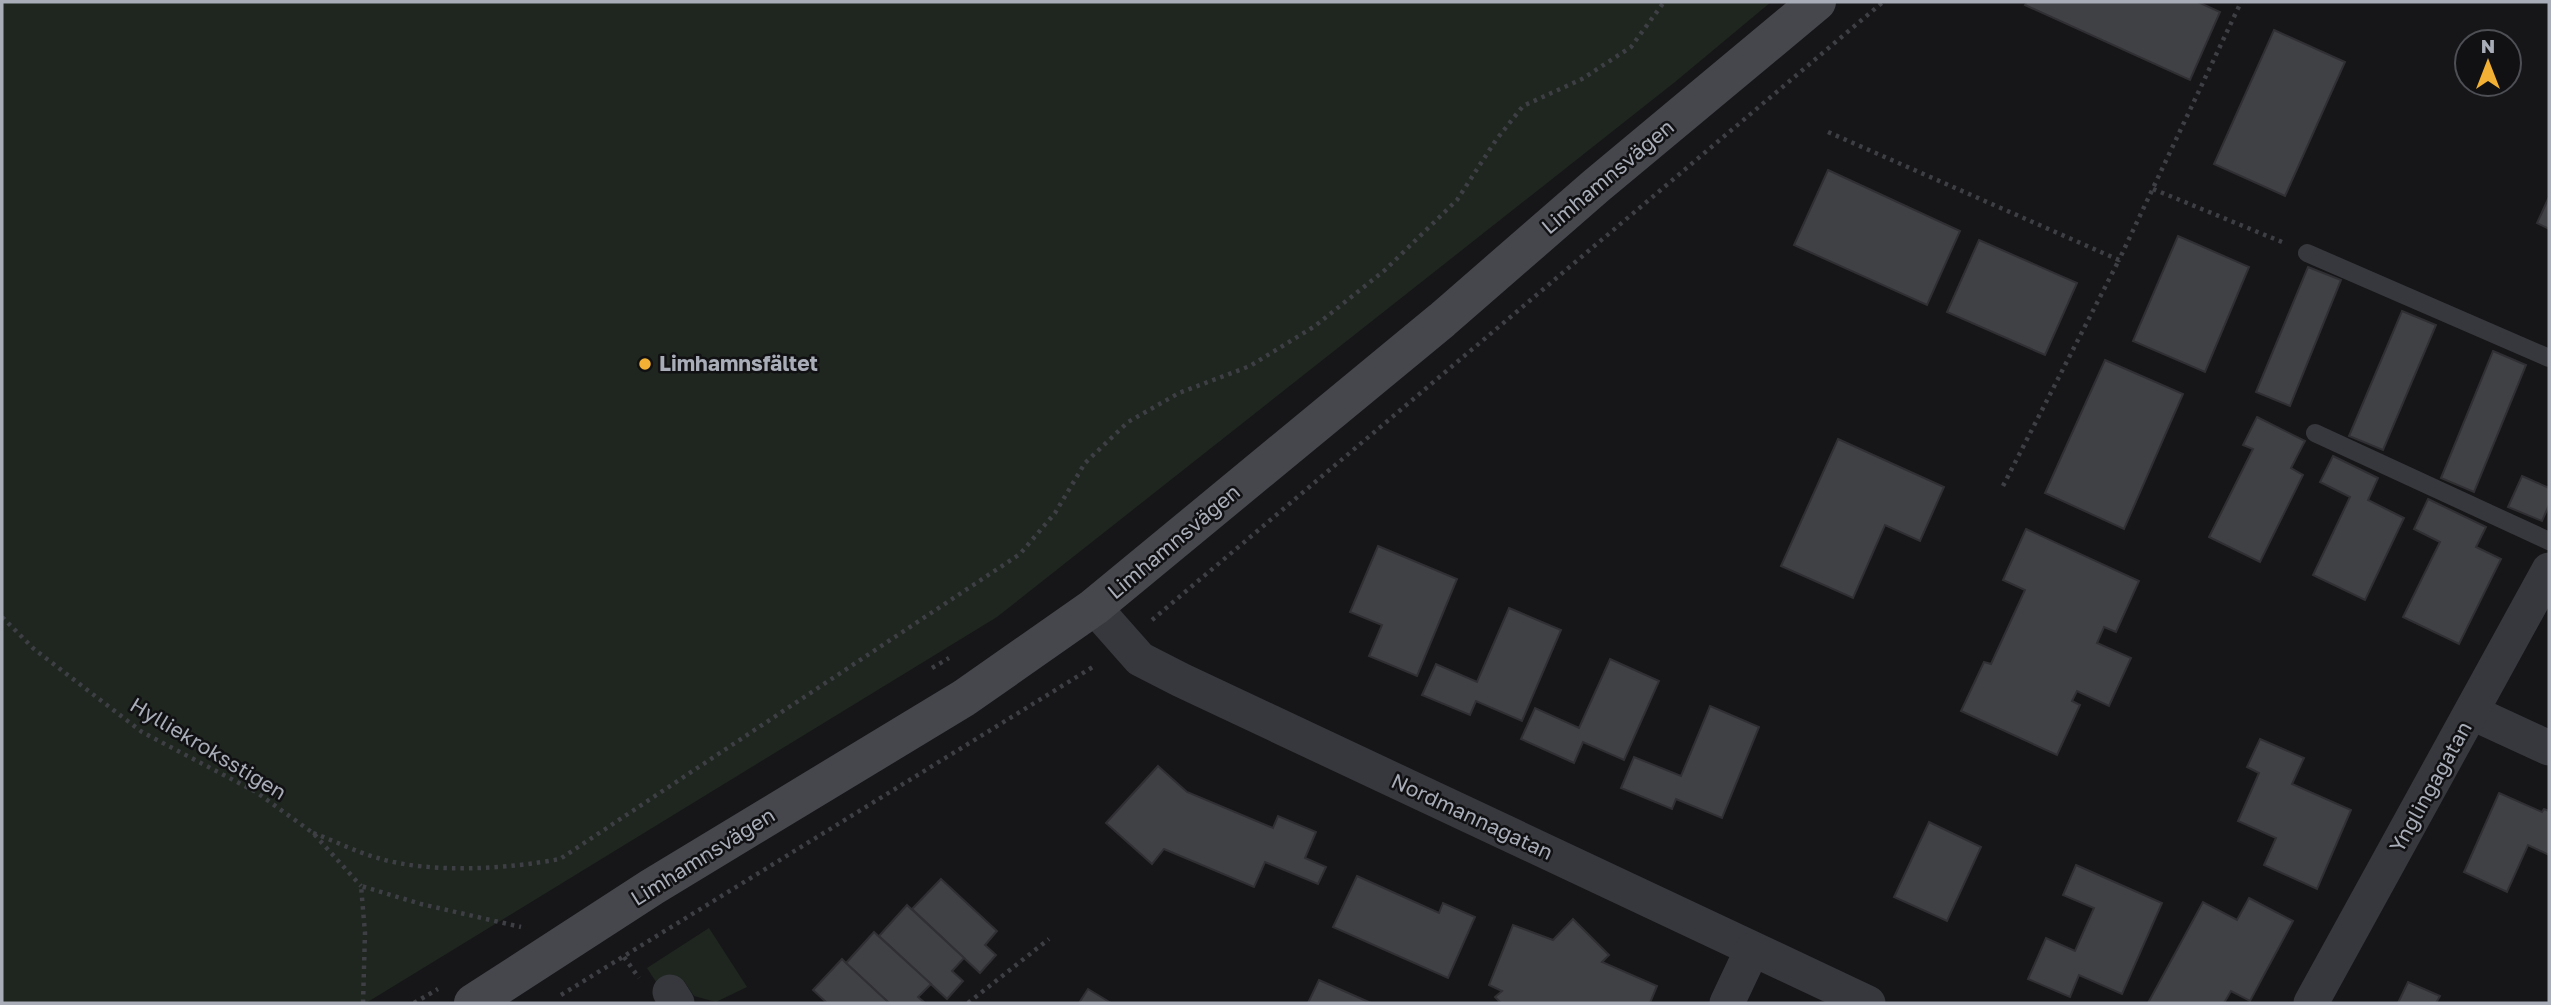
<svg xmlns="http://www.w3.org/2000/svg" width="2551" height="1005" font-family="'Golos Text',sans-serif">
	<rect width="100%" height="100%" fill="#161618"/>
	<g fill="#1e261f">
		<polygon points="2,2 1771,2 1675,82 997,617 366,1003 2,1003"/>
		<polygon points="709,928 747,987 716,1002 694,996 684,981 662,991 647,968"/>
	</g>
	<g fill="#404145" stroke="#303034" stroke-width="2">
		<polygon points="2027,2 2198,2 2220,12 2190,80 2025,5"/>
		<polygon points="2274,30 2345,62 2285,196 2214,164"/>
		<polygon points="1828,170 1960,231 1927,305 1794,245"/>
		<polygon points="2549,197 2549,229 2537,223"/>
		<polygon points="2178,236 2249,267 2205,372 2133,341"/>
		<polygon points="1979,240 2077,283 2045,355 1947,312"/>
		<polygon points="2308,267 2341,280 2290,406 2256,392"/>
		<polygon points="2402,311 2436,325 2383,450 2349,436"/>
		<polygon points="2493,351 2526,365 2474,492 2441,478"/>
		<polygon points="2105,360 2183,394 2124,529 2045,493"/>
		<polygon points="2257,417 2305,441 2291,468 2303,475 2260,562 2209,537 2253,449 2243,445"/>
		<polygon points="1838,439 1944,487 1920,541 1885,525 1853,598 1781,566"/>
		<polygon points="2333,456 2378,478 2368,500 2404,518 2365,600 2313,575 2350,497 2320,482"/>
		<polygon points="2522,476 2549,488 2549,505 2542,521 2508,507"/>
		<polygon points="2428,499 2486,527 2476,547 2501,559 2459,644 2403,617 2440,542 2414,529"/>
		<polygon points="2026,529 2139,581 2116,632 2104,627 2097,643 2131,658 2109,706 2077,691 2072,701 2080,705 2057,755 1961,711 1984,662 1991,664 2025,590 2003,580"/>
		<polygon points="1378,546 1457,579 1417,676 1369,656 1382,625 1350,612"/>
		<polygon points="1509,608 1561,630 1522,721 1476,701 1470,715 1422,695 1436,664 1477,682"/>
		<polygon points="1610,659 1659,681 1624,760 1583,742 1574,763 1521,739 1535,708 1579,728"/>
		<polygon points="1710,706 1759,727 1722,818 1676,799 1672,809 1621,788 1634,757 1681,776"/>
		<polygon points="2260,739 2304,758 2292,784 2351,810 2317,889 2264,865 2276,838 2238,821 2259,773 2247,767"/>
		<polygon points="1158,766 1187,792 1273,828 1278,816 1316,832 1305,858 1326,867 1318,884 1265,862 1254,887 1164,849 1152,864 1106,823"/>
		<polygon points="2499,793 2542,812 2544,809 2549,811 2549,855 2528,845 2507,892 2464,872"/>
		<polygon points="1929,822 1981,847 1947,921 1894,897"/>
		<polygon points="2076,865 2162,903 2122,994 2079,975 2070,997 2028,979 2046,938 2075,951 2094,908 2063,895"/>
		<polygon points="1357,876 1439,913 1443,903 1475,917 1448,978 1333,927"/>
		<polygon points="941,879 997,931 985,945 996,955 980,973 912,909"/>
		<polygon points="2249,898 2293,921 2250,1001 2231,991 2224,1003 2148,1003 2203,902 2237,920"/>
		<polygon points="907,905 964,958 952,971 963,981 947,999 879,936"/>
		<polygon points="1573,919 1609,955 1602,962 1657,986 1650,1003 1501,1003 1495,997 1502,991 1489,985 1513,925 1553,940"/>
		<polygon points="874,932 931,984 918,997 925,1003 889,1003 846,963"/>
		<polygon points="842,959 846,963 889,1003 827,1003 813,990"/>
		<polygon points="1319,980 1371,1003 1308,1003"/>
		<polygon points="2408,982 2440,996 2436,1003 2398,1003"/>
		<polygon points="1088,989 1111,1003 1079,1003"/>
	</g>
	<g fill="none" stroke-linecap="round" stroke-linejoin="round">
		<g stroke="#3d3f44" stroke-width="4.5" stroke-dasharray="3.5 5" stroke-linecap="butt">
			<polyline points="1828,132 2119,260 2241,2"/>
			<polyline points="2153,189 2282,242"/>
			<polyline points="2003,486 2119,260"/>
			<polyline points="2,617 34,649 142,732 256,792 313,833 361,886"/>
			<polyline points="1152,620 1883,2"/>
			<polyline points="932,668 949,658"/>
			<path d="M313,833C335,841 356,852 378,858C430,874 507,869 560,859L1020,554L1055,513L1085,463L1128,422L1179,393L1250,366L1315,326L1385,270L1457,200L1496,140L1523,106L1582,79L1631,47L1664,2"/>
			<polyline points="624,957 639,978"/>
			<polyline points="561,995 1096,665"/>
			<polyline points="363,1003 365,933 361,886 421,904 521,927"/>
			<polyline points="414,1003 438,989"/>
			<polyline points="968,1003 1049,939"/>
		</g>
		<g stroke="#37383d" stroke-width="18">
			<polyline points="2307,253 2549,358"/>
			<polyline points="2315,433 2549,541"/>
		</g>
		<g stroke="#37383d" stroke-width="35">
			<polyline points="1094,607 1140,659 1181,680 1868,1003"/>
			<polyline points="2473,713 2549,748"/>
			<polyline points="670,992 677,1003"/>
			<polyline points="1727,1003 1752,950"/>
			<polyline points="2311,1003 2549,570"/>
		</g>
		<polyline stroke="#45474d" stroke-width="38" points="473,1003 652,887 964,698 1094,607 1442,320 1596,186 1817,2"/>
	</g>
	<circle fill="#f2b134" stroke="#111113" stroke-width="2.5" cx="645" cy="364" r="7"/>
	<g text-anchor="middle" stroke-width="5" stroke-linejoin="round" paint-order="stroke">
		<g font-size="21" fill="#a8adb8" stroke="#111113">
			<text transform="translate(1608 177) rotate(-40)" y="7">Limhamnsvägen</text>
			<text transform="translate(1174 542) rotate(-40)" y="7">Limhamnsvägen</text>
			<text transform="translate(208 749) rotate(31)" y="7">Hylliekroksstigen</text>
			<text transform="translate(2431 787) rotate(-61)" y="7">Ynglingagatan</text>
			<text transform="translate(1472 817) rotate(25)" y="7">Nordmannagatan</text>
			<text transform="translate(703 857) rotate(-32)" y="7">Limhamnsvägen</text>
		</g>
		<g font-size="21" font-weight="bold" fill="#a8adb8" stroke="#111113" text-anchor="start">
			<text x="659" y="371">Limhamnsfältet</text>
		</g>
	</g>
	<rect width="2551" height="1005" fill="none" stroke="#a8adb8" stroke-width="7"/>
	<g transform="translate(2488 63)"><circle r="33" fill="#111113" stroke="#4d4f55" stroke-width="2"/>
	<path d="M0-5L12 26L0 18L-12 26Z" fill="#f2b134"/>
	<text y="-10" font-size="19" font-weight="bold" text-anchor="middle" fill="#a8adb8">N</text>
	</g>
</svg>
